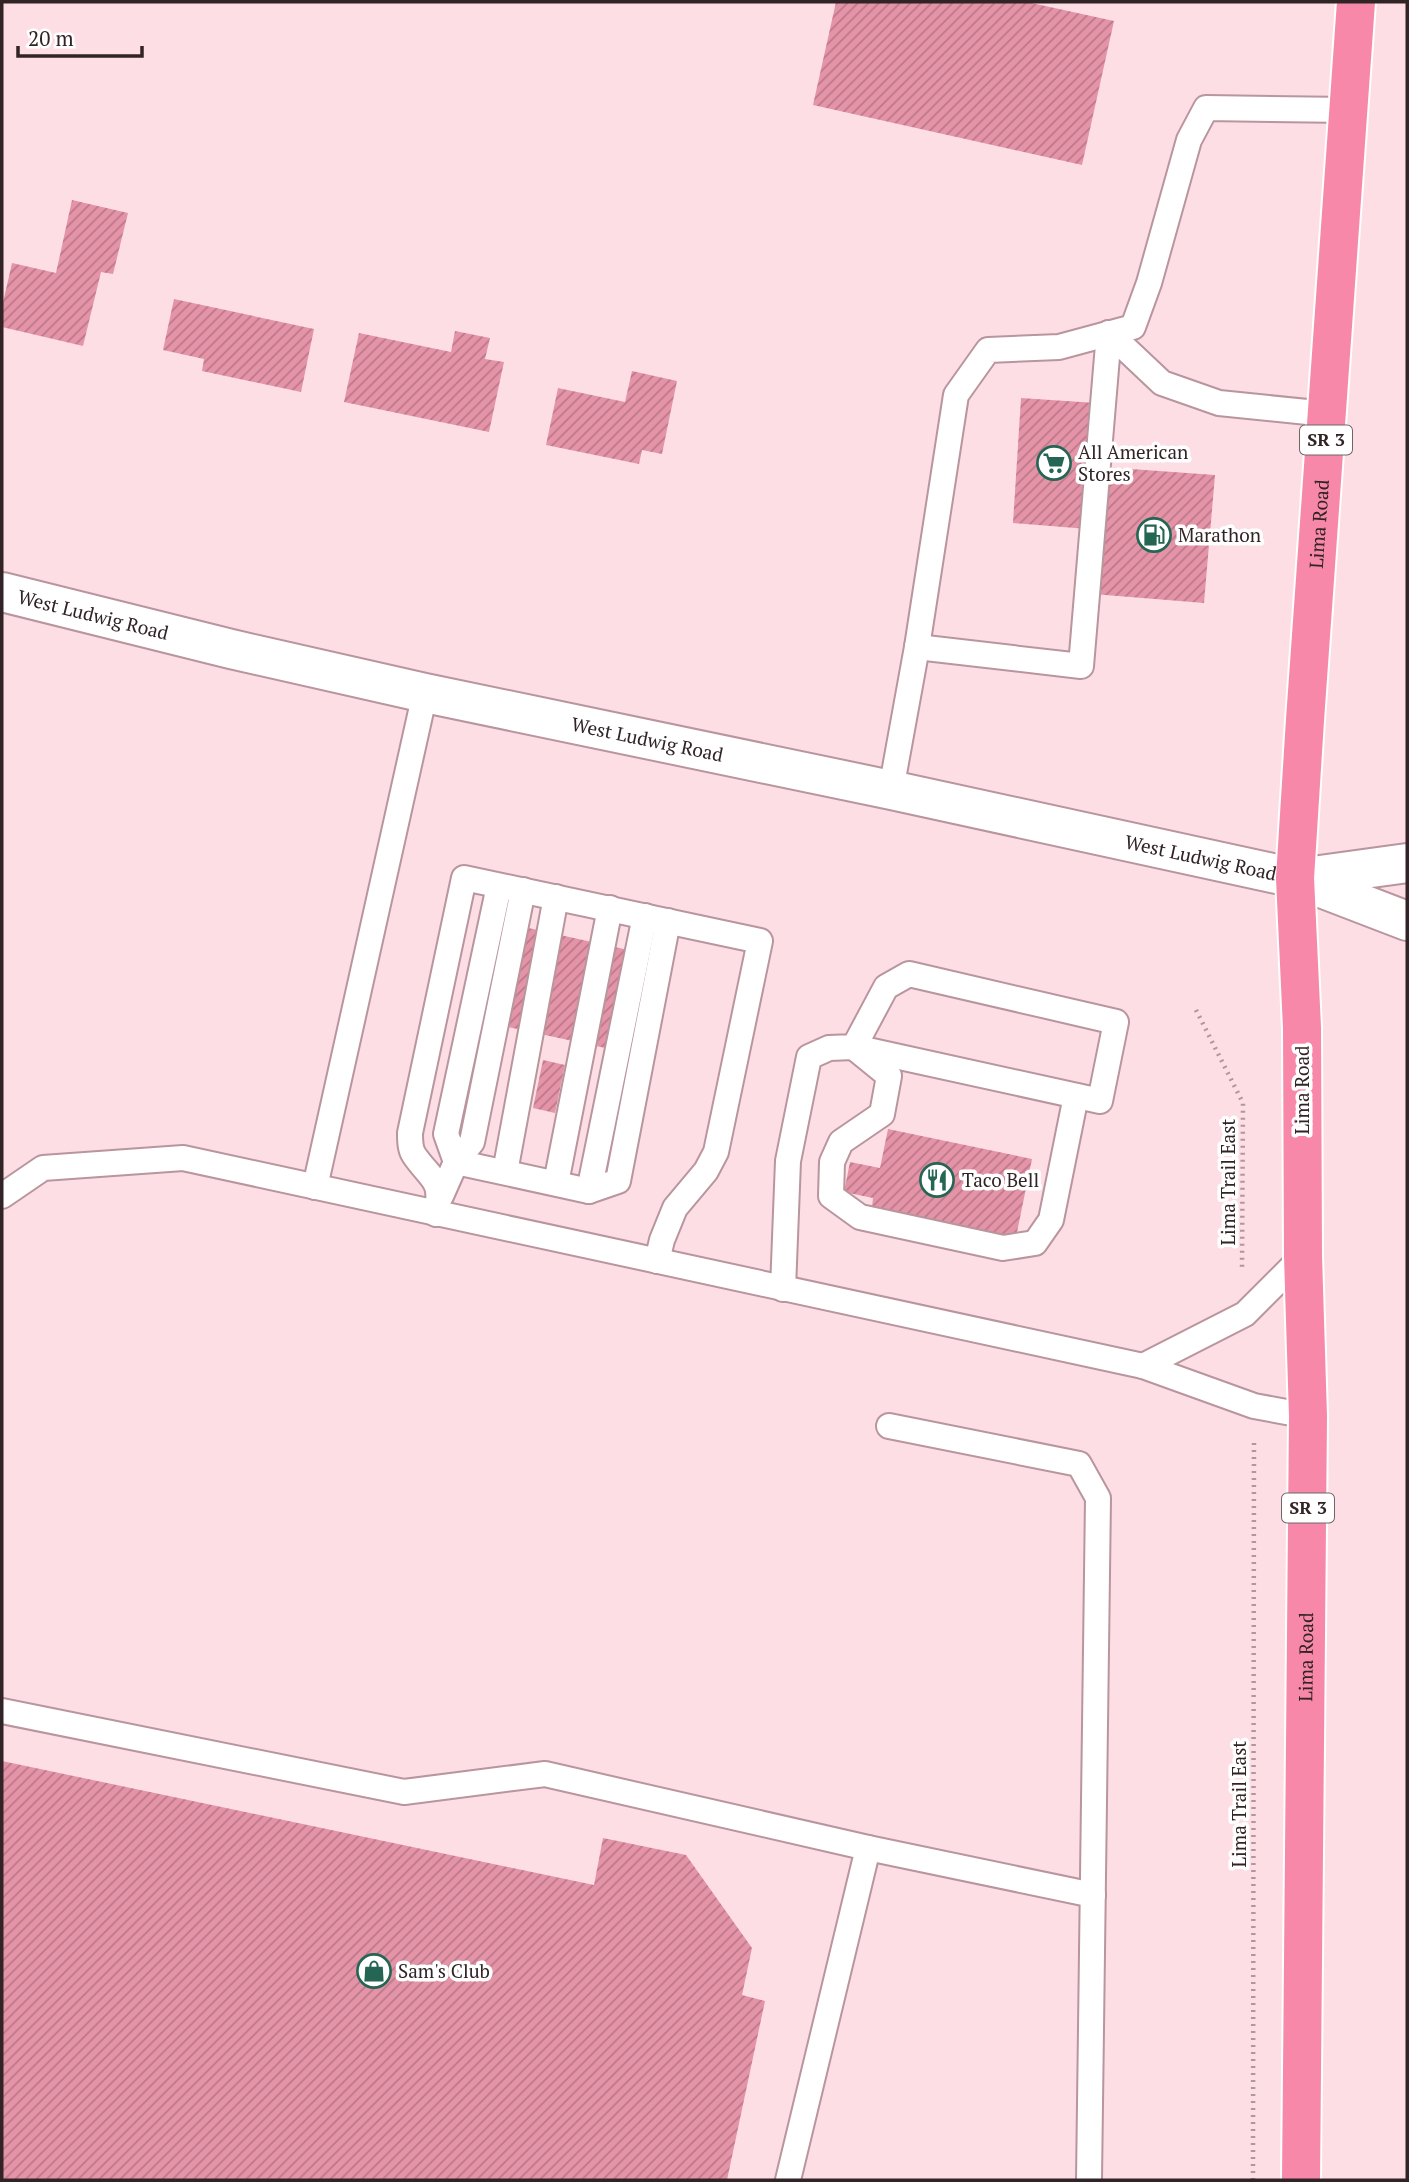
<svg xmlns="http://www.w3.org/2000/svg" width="1409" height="2182" font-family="'PT Serif',serif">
	<defs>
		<pattern id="building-hatch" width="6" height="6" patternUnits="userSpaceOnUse" patternTransform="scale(1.75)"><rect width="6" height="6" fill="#e594a8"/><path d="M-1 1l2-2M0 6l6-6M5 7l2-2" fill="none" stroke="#ba7889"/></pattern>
	</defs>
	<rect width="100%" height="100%" fill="#fddee5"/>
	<g fill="url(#building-hatch)">
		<polygon points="836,2 1027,2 1114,21 1082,165 813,105"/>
		<polygon points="72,200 128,213 113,274 101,272 83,346 2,327 2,307 12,263 56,273"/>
		<polygon points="174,299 314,329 301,392 202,371 204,359 163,350"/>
		<polygon points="455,331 490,338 485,359 504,362 489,432 344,402 359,333 451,352"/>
		<polygon points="632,371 677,381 662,454 642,450 639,464 546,445 558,388 625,402"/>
		<polygon points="1021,398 1096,403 1088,529 1013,523"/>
		<polygon points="1103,467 1215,475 1204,603 1093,594"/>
		<polygon points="483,918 669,959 647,1057 461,1017"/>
		<polygon points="543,1060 565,1065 555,1113 533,1108"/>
		<polygon points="888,1129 1032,1159 1016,1237 872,1207 873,1198 844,1192 850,1162 880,1168"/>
		<polygon points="2,1761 594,1885 603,1838 686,1855 752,1948 742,1995 765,2001 727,2180 2,2180"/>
	</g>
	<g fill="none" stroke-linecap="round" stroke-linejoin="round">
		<g stroke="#b9959d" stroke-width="28">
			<g id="service">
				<polyline points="1109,333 1162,383 1219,403 1327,414"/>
				<polyline points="917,647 1081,666 1109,333"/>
				<polyline points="891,790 917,647 956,395 988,350 1059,347 1133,327 1149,283 1189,140 1206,108 1349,110"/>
				<polyline points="857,1050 889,1076 882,1114 841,1142 832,1162 831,1196 860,1217 1003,1248 1035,1243 1051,1220 1076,1096"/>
				<polyline points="456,1162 446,1134 499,886"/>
				<polyline points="456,1162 472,1142 523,890"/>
				<polyline points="505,1172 556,897"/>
				<polyline points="556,1183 610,908"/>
				<polyline points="315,1187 425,693"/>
				<polyline points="589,1191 645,916"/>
				<polyline points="2,1196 43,1168 183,1158 1143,1366 1254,1406 1308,1416"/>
				<polyline points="441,1196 456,1162 589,1191 618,1181 668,921"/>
				<path d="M436,1214C444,1179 431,1180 414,1155C410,1149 410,1140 410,1133L464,878L760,941L716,1152L706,1171L675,1208L662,1240L657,1261"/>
				<polyline points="783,1289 788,1161 809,1057 829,1048 854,1047 886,987 909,974 1116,1022 1100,1101 854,1047"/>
				<polyline points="1143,1366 1245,1314 1303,1256"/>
				<polyline points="889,1426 1079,1464 1098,1498 1089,2180"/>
				<polyline points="2,1711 404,1792 545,1774 868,1848 788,2180"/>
				<polyline points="868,1848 1093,1895"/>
			</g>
		</g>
		<g stroke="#b9959d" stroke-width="42">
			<g id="secondary">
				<path id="s1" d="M2,592L231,649L425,693L891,790L1295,878L1407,921"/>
				<polyline points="1298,878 1407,863"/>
			</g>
		</g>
		<g stroke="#fff" stroke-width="42">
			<g id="trunk">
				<path id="s2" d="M1301,2180L1308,1416L1303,1256L1302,1028L1295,878L1305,720L1356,2"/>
			</g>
		</g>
		<g stroke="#b0979d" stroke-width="4.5" stroke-dasharray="2 5" stroke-linecap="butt">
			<polyline points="1196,1010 1243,1103 1242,1268"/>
			<polyline points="1253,2180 1254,1440"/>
		</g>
		<use href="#service" stroke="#fff" stroke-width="24"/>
		<use href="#secondary" stroke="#fff" stroke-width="38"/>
		<use href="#trunk" stroke="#f888aa" stroke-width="38"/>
	</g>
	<defs>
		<g id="supermarket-ring" transform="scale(1.75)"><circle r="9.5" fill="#fff" stroke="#246553" stroke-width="1.5"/><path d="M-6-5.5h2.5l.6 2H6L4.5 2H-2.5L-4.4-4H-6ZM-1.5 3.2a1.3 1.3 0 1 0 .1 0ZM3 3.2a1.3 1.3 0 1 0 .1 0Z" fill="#246553"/></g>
		<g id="fuel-ring" transform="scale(1.75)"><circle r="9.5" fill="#fff" stroke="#246553" stroke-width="1.5"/><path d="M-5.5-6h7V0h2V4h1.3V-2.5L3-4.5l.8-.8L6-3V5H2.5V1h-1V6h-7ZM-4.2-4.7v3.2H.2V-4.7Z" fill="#246553"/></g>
		<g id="restaurant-ring" transform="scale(1.75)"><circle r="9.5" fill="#fff" stroke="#246553" stroke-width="1.5"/><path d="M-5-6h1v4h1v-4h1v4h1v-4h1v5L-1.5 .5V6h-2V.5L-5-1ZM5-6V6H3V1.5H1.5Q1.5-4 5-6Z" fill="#246553"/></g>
		<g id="shop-ring" transform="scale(1.75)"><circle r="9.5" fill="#fff" stroke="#246553" stroke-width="1.5"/><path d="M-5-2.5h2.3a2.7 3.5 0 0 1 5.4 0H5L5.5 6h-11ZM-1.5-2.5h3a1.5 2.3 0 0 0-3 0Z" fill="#246553"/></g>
	</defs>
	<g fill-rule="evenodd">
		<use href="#supermarket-ring" x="1054" y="463"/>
		<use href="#fuel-ring" x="1154" y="535"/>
		<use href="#restaurant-ring" x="937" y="1180"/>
		<use href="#shop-ring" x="374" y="1971"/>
	</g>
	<g text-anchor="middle" stroke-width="7" stroke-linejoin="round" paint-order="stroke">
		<g fill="#fff" stroke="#6f6567" stroke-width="2">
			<rect x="1300" y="425.5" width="52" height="29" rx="5"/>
			<rect x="1282" y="1493.5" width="52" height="29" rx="5"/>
		</g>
		<g font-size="18" font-weight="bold" fill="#312326">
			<text x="1326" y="446">SR 3</text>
			<text x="1308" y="1514">SR 3</text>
		</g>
		<g font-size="19" fill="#312326" stroke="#fff" text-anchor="start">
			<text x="1078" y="459">All American<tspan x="1078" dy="22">Stores</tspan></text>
			<text x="1178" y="542">Marathon</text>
			<text x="962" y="1187">Taco Bell</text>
			<text x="398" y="1978">Sam's Club</text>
		</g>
		<g font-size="19" fill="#312326" stroke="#fff">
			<text dy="7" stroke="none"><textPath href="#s2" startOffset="1657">Lima Road</textPath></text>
			<text dy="7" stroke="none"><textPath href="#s1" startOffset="94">West Ludwig Road</textPath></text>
			<text dy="7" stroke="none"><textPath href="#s1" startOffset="662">West Ludwig Road</textPath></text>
			<text dy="7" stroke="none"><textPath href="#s1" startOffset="1228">West Ludwig Road</textPath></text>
			<text transform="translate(1302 1090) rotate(-90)" y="7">Lima Road</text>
			<text transform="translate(1228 1182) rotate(-90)" y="7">Lima Trail East</text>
			<text dy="7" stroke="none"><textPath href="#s2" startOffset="523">Lima Road</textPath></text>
			<text transform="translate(1239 1804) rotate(-90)" y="7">Lima Trail East</text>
		</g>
	</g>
	<rect width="1409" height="2182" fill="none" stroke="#312326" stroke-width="7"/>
	<path d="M18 46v10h124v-10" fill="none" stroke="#312326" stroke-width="3.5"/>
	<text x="28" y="46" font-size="21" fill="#312326" stroke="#ffffff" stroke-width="5" paint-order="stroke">20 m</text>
</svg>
